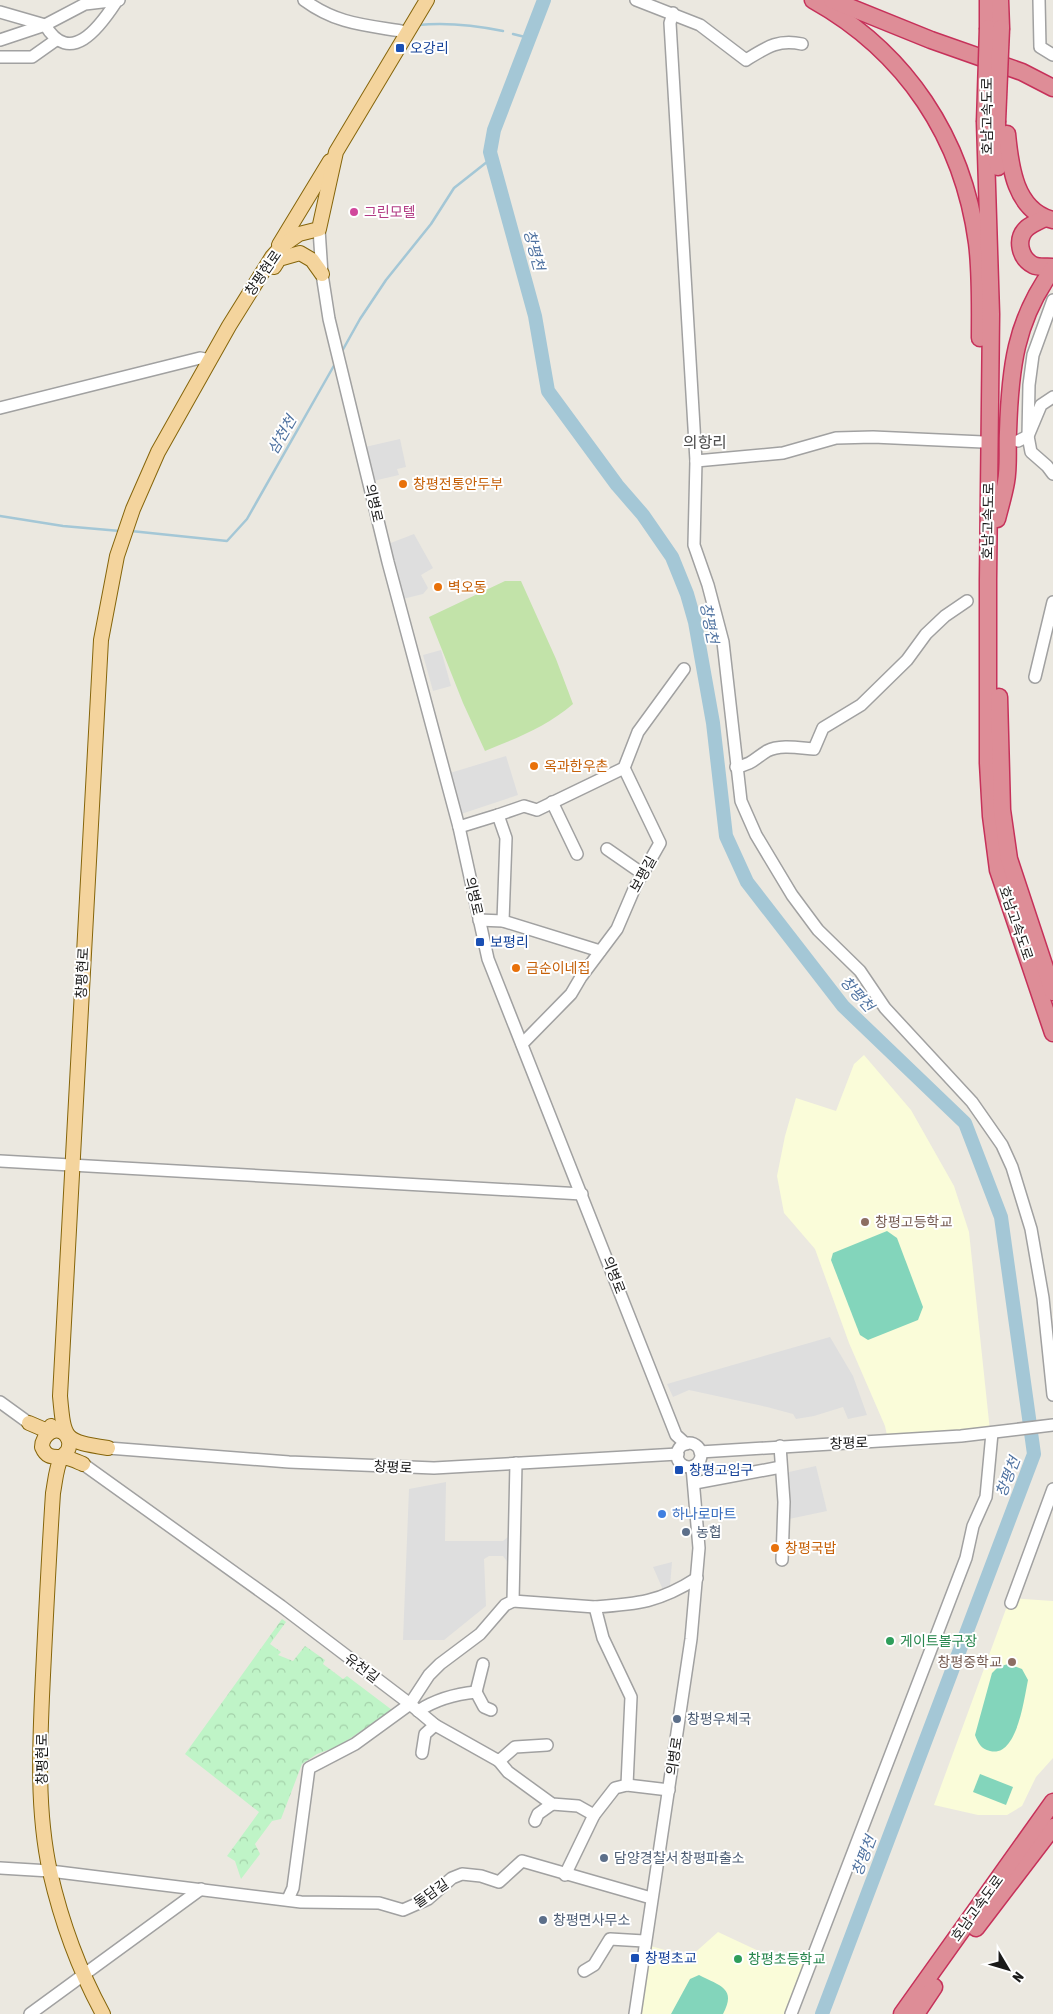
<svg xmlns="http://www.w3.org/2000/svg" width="1053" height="2014" font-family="'Asap Condensed','Noto Sans KR',sans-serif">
	<defs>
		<pattern id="park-crowns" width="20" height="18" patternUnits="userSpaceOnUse" patternTransform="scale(1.25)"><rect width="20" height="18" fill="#bff4c7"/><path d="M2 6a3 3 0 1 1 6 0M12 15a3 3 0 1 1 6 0" fill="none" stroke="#a4d1aa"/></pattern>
	</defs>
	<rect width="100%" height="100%" fill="#ebe8e0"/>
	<g fill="#fafcd9">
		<polygon points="864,1055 911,1110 954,1186 969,1232 990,1431 888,1440 885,1426 849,1343 815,1249 784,1213 777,1176 785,1136 796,1098 836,1111 854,1064"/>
		<polygon points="1010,1598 1053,1601 1053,1758 1036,1777 1022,1806 1007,1815 978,1815 934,1805"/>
		<polygon points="718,1932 765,1954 810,1957 789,2014 638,2014 647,1945 690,1957"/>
	</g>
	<path fill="#c2e3a9" d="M505,581H521L556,659L573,704C546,727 517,738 485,751L463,703L429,617Z"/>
	<polygon fill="url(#park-crowns)" points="282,1619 286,1622 270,1644 281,1652 278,1655 293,1661 305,1646 325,1660 323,1664 343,1679 347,1676 392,1710 339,1746 317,1754 302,1764 281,1819 272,1821 255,1844 260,1854 241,1879 235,1861 227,1856 259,1812 185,1754"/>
	<g fill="#83d5bb">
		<polygon points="887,1231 897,1238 923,1307 918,1320 868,1340 860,1335 831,1260 833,1253"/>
		<path d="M1008,1664L1022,1669L1028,1680C1024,1699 1017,1758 990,1751C981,1749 978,1743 975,1735L992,1673L998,1667Z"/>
		<polygon points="980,1774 1013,1787 1006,1805 973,1792"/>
		<path d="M699,1975C720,1986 737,1988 723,2014H671L690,1979Z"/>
	</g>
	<g fill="#dedede">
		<polygon points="400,439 406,467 397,469 399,475 373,481 365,447"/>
		<polygon points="414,534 433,568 421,575 428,588 423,594 403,599 388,544"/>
		<polygon points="441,650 451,686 433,691 423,655"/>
		<polygon points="506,756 518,795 461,814 450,773"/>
		<polygon points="830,1337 853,1376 867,1415 848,1419 843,1407 814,1416 796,1419 793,1414 767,1407 689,1390 673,1397 667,1384"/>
		<polygon points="816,1466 827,1511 789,1519 789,1472"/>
		<polygon points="446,1482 445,1541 503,1541 508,1537 509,1564 503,1556 489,1556 484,1559 486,1606 444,1640 403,1640 409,1489"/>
		<polygon points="672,1562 670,1586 673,1590 664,1592 653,1567"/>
	</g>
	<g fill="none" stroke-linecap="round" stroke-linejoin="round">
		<g stroke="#a4c7d6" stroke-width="2.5">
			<path d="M418,25C448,22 474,25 503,31"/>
			<polyline points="513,34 529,38"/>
			<polyline points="341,353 360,319 386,280 431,224 454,188 492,158"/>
			<polyline points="0,516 63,526 120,531"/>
			<polyline points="131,531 227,541 247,519 336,362"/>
		</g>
		<polyline stroke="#a4c7d6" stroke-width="14" points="544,0 494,130 490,152 535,316 548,391 617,485 643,515 672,557 687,594 695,622 713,723 726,836 747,882 843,1006 965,1123 1001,1217 1034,1454 822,2014"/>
		<g stroke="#a1a1a1" stroke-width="14">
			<g id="minor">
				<path d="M304,0C338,25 367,25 407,32"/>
				<path d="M636,0L700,25L746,60C767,47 778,39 802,44"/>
				<polyline points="1039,0 1040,47 1053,55"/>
				<path d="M0,12L45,25C70,67 99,28 116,2"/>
				<polyline points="673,13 670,23 696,461 694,545 708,585 723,642 741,801 756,835 792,895 818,930 860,971 885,1008 972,1102 1002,1145 1012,1167 1031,1229 1043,1298 1053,1395"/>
				<polyline points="0,40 45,25 85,4 119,0"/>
				<polyline points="0,57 32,57 56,40"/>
				<polyline points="319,229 322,274 329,319 388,562 459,827 488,959 676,1435 686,1444"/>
				<polyline points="1053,300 1033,355 1029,385 1028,436 1031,452 1047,466 1053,474"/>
				<polyline points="0,408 200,358 210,360"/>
				<polyline points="1018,441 1028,436 1041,405 1053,397"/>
				<polyline points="696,461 783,453 836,438 873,437 983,442"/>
				<polyline points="1035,677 1053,602"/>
				<path d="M736,767C753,764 754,759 767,751C780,744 800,748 814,749L823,728L861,705L907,660L926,634L945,616L967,601"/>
				<polyline points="552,802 577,854"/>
				<polyline points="498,815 524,806 537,810 624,768 638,732 684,669"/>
				<polyline points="459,827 498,815 506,838 503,921"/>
				<polyline points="607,849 643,874"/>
				<polyline points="479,920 503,921 600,951"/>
				<polyline points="522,1044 571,994 581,977 617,929 635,887 660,843 624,768"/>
				<polyline points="0,1161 582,1194"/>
				<polyline points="0,1402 29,1423"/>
				<circle cx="689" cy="1455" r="12"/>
				<polyline points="780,1446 784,1502 782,1560"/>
				<polyline points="108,1448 289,1462 434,1468 678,1454"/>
				<polyline points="700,1452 961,1436 1053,1425"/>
				<polyline points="83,1464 281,1606 410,1704 429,1675 440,1664 480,1634 505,1605 513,1601 516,1463"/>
				<polyline points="695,1483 781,1467"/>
				<polyline points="513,1601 595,1607"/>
				<polyline points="1011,1603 1053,1489"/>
				<polyline points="476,1692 483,1664"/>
				<path d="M418,1711C435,1700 455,1694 476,1692L484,1707L491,1710"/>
				<polyline points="422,1753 425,1734 435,1725"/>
				<polyline points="499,1761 508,1772 552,1804 578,1806 594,1815 615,1788 627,1785 669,1790"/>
				<path d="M627,1785L631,1697L603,1638L595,1607C638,1604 660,1602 697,1578"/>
				<polyline points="535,1821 538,1814 552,1804"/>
				<polyline points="0,1868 50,1871 301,1902 379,1903 403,1910 428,1899 452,1878 462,1874 481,1876 499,1882 522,1861 651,1898"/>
				<polyline points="565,1875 594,1815"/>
				<polyline points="288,1899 293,1888 309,1768 355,1744 410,1704 435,1725 499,1761 515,1747 547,1745"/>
				<polyline points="584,1971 594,1965 610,1939 644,1941"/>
				<polyline points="30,2014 201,1889"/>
				<polyline points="635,2014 691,1639 699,1548 692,1467"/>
				<polyline points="791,2014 966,1558 973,1526 986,1497 992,1433"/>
			</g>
		</g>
		<g stroke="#85650b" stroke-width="16">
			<g id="major">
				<polyline points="279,245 330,161"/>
				<polyline points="274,267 279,259 300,253 312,260 322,274"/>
				<polyline points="29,1423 50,1432 51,1426"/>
				<path d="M108,1448C64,1441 64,1441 60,1396L101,640L117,556L133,509L158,452L229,326L272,257L282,246L299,234L319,229L336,152L427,0"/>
				<path d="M83,1464C78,1462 72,1459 67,1458C56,1455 48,1461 42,1447C42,1435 56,1424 66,1435C68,1438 70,1442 69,1446C69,1452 64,1454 61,1458C56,1468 55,1483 53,1493C49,1554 46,1614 43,1675C40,1740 36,1808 50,1872C61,1920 79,1970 103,2014"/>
			</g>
		</g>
		<g stroke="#c6315a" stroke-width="19">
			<g id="highway">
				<path d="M813,0C906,52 963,138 977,243C981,274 980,307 980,338"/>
				<polyline points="832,0 931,40 1022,72 1053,88"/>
				<polyline points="988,0 988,28"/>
				<polyline points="1000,0 1001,28"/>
				<polyline points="985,122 991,314 988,580 988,763 991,816 998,870 1053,1033"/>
				<polyline points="997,122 998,167"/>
				<path d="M1007,134C1010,166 1015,211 1053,220"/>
				<path d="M1045,218C1039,221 1032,224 1027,228C1015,239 1020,258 1033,265C1039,268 1047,266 1053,267"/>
				<path d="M997,519C1000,507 1004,494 1006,482C1009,466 1007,448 1008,432C1010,369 1015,321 1053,269"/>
				<polyline points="999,697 1002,810 1009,859 1053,992"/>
				<polyline points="976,1928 1053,1827"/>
				<polyline points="902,2014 1053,1802"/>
				<polyline points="916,2014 934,1987"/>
			</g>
		</g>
		<use href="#minor" stroke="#fff" stroke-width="11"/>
		<use href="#major" stroke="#f4d49d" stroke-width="14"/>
		<use href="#highway" stroke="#de8d97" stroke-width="16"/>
		<g stroke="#c6315a" stroke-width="19" stroke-linecap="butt">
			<g id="highway-bridge">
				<polyline points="985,122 988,28"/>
				<polyline points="997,122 1001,28"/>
			</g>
		</g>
		<use href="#highway-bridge" stroke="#de8d97" stroke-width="16"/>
	</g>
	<g fill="#1a4fb4" stroke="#fff" stroke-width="2">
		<rect x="395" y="43" width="10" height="10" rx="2.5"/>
		<rect x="475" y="937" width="10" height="10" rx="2.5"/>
		<rect x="674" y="1465" width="10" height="10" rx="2.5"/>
		<rect x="630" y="1953" width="10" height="10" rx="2.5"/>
	</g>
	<circle fill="#d1479c" stroke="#fff" stroke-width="2" cx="354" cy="212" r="5"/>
	<g fill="#e8710a" stroke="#fff" stroke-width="2">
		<circle cx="403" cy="484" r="5"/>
		<circle cx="438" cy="587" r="5"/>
		<circle cx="534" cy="766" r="5"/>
		<circle cx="516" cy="968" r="5"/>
		<circle cx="775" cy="1548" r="5"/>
	</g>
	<g fill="#8d6e63" stroke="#fff" stroke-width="2">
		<circle cx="865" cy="1222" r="5"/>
		<circle cx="1012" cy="1662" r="5"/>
	</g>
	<circle fill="#3f7fe0" stroke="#fff" stroke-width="2" cx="662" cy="1514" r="5"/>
	<g fill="#5c6f8a" stroke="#fff" stroke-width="2">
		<circle cx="686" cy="1532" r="5"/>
		<circle cx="677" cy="1719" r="5"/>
		<circle cx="604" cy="1858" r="5"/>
		<circle cx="543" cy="1920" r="5"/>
	</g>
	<g fill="#2e9e5b" stroke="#fff" stroke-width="2">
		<circle cx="890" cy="1641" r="5"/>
		<circle cx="738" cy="1959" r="5"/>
	</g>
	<g text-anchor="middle" stroke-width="4" stroke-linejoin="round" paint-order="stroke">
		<g font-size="14" fill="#164399" stroke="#fff" text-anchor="start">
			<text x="410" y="53">오강리</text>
			<text x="490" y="947">보평리</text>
			<text x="689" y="1475">창평고입구</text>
			<text x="645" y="1963">창평초교</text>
		</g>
		<g font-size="14" fill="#1a1a1a" stroke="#fff">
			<text transform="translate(987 116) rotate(-90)" y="5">호남고속도로</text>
			<text transform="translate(263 273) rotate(-55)" y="5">창평현로</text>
			<text transform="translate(374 503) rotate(77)" y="5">의병로</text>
			<text transform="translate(988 521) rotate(-89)" y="5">호남고속도로</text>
			<text transform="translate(643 874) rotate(-61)" y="5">보평길</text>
			<text transform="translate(474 896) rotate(77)" y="5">의병로</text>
			<text transform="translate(1016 923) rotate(71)" y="5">호남고속도로</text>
			<text transform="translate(82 973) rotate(-87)" y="5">창평현로</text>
			<text transform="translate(614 1275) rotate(69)" y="5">의병로</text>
			<text transform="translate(849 1443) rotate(-2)" y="5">창평로</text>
			<text transform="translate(393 1467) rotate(3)" y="5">창평로</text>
			<text transform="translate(362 1668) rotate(37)" y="5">유천길</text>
			<text transform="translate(674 1756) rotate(-81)" y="5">의병로</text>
			<text transform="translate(42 1759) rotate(-90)" y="5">창평현로</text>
			<text transform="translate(431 1893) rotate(-35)" y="5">돌담길</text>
			<text transform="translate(977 1908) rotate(-54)" y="5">호남고속도로</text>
		</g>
		<g font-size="14" fill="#b23c85" stroke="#fff" text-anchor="start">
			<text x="364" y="217">그린모텔</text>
		</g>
		<g font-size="14" fill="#c56008" stroke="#fff" text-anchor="start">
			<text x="413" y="489">창평전통안두부</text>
			<text x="448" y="592">벽오동</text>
			<text x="544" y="771">옥과한우촌</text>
			<text x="526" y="973">금순이네집</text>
			<text x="785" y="1553">창평국밥</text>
		</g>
		<g font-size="14" fill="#785e54" stroke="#fff" text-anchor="start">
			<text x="875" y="1227">창평고등학교</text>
			<text x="1002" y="1667" text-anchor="end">창평중학교</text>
		</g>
		<g font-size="14" fill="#366cbe" stroke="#fff" text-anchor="start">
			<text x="672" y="1519">하나로마트</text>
		</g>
		<g font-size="14" fill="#4e5e75" stroke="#fff" text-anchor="start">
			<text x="696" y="1537">농협</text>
			<text x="687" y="1724">창평우체국</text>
			<text x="614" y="1863">담양경찰서 창평파출소</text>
			<text x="553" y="1925">창평면사무소</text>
		</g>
		<g font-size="14" fill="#27864d" stroke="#fff" text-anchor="start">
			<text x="900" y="1646">게이트볼구장</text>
			<text x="748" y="1964">창평초등학교</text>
		</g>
		<g font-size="15" font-style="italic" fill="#5073a1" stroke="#fff">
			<text transform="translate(534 250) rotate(75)" y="5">창평천</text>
			<text transform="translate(282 435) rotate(-60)" y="5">삼천천</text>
			<text transform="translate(709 623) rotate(79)" y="5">창평천</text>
			<text transform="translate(857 994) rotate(48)" y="5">창평천</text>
			<text transform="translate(1008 1477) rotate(-69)" y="5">창평천</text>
			<text transform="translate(864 1856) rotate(-69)" y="5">창평천</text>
		</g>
		<g font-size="16" fill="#4d4d4d" stroke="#fff">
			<text x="705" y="448">의항리</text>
		</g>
	</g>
	<g transform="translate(1008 1969) rotate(128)" stroke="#ffffff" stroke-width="4" paint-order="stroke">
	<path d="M0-4L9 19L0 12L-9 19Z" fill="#1a1a1a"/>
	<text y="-8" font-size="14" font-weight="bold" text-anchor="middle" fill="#1a1a1a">N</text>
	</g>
</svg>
